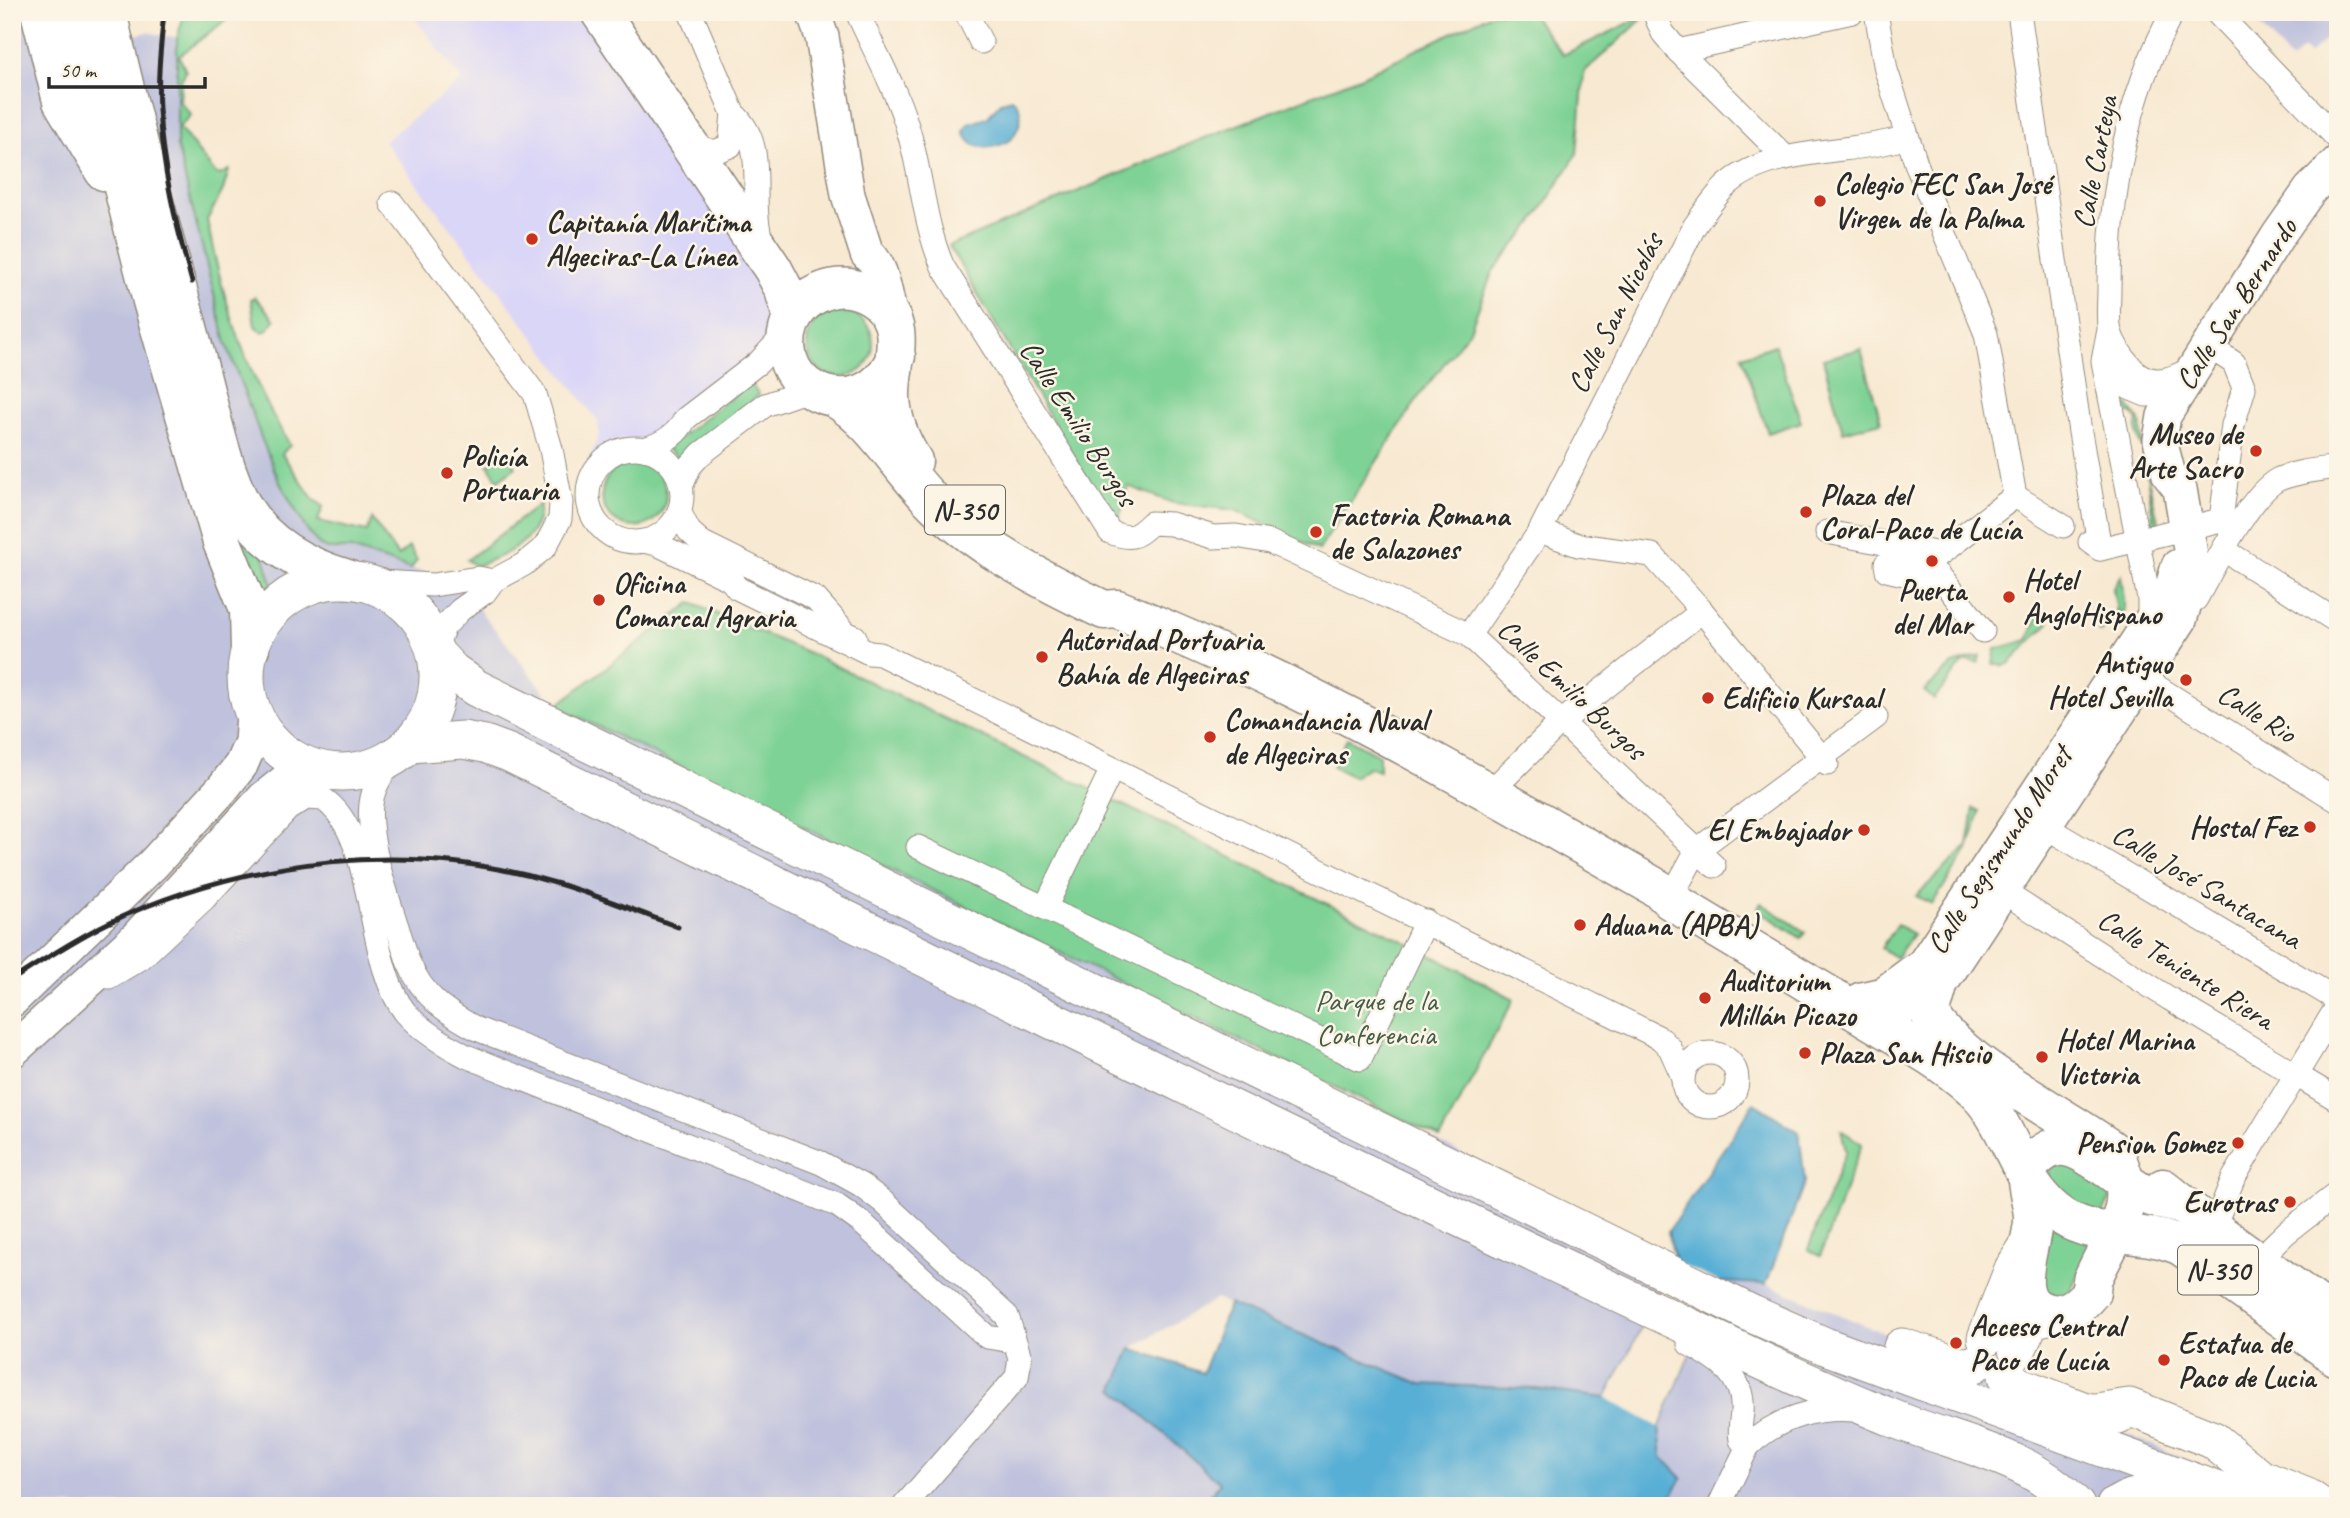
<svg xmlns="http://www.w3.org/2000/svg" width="2350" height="1518" font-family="Caveat,sans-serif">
	<rect width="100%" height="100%" fill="#fcf5e5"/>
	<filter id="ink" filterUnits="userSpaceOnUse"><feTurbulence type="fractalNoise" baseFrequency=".0143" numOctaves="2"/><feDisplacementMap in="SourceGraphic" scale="14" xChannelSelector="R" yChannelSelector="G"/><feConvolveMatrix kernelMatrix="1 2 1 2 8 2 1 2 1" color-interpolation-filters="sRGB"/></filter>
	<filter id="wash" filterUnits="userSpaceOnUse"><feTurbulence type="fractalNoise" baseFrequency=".00686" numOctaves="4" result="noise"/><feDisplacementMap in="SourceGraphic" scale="28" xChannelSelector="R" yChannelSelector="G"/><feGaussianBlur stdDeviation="1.57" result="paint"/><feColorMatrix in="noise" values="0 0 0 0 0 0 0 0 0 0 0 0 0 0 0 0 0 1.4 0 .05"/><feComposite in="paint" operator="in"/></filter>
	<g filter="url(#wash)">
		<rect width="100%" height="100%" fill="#f8e9d2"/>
		<polygon fill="#dad6f7" points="410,12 591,12 782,303 766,343 642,439 625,439 605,445 589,460 599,434 598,421 384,141 462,80"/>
		<g fill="#c0c2dd">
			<polygon points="12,12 28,12 40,58 147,32 177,38 177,146 226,343 320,546 328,549 351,549 411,569 454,578 556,706 1111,978 1719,1282 1766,1284 2298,1506 1666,1506 1668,1500 1659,1427 1536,1389 1421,1384 1216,1299 1131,1348 1114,1389 1220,1483 1200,1506 12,1506"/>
			<polygon points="2247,12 2338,12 2338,38 2333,33 2309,55 2303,49 2291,60"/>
		</g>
		<g fill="#7ed295" stroke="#547e60" stroke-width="2">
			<path d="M185,12H222L227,19L179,56L186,71L181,80L180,102L191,115L179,127L215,173L220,175L229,170L223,190L207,220C222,299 247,376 290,445L282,454L314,500L323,506L318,521L367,532L372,519L398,556L409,547L417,560L411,569L351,549H328L320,546L306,529L279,481L262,440L226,343L177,146V38Z"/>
			<polygon points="1495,12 1530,12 1563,55 1648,14 1584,72 1577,154 1533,223 1493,271 1470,330 1420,395 1319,550 1235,510 1173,503 1128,486 1118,523 1084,474 949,246 1197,141 1360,77"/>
			<polygon points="255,297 275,320 266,331 261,332 255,326 251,299"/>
			<circle cx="840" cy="344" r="33"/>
			<polygon points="1775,345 1801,422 1768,433 1742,356"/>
			<polygon points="1861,349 1881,422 1843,432 1823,359"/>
			<polygon points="750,383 759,395 680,461 666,448"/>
			<path d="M2121,397L2140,421L2147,475L2159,525L2140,529V524L2153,520C2150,497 2147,473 2144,449C2138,444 2135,429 2138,421L2134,415L2119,408Z"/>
			<polygon points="506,453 516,467 498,480 488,465"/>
			<circle cx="634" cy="495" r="32"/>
			<path d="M540,504C540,542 507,554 476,566L467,560Z"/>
			<polygon points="236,520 262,551 273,587 262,596 244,553"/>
			<polygon points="2121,576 2125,610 2100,632 2098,630 2117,612 2113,588"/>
			<polygon points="691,603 816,656 1414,946 1514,999 1440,1138 556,706"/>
			<polygon points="2038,616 2049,623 2010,663 2004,666 1993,664 1996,649 2028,640"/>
			<polygon points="1980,656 1978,663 1967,661 1962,664 1934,699 1924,691 1953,664"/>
			<polygon points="1347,738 1379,755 1379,771 1368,767 1354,777 1333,767"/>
			<polygon points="1974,808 1980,811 1968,850 1932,904 1916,896 1968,846"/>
			<polygon points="1761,903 1805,932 1801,938 1757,909"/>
			<polygon points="1897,924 1913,934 1896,958 1881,948"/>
			<polygon points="1841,1130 1862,1144 1820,1256 1808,1249 1846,1151"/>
			<path d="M2064,1161L2114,1192L2101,1216C2078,1210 2053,1195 2048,1170Z"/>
			<polygon points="2052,1225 2096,1244 2063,1302 2035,1283"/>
		</g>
		<g fill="#59afd5" stroke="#426d80" stroke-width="2">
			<path d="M1012,99C1026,109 1021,127 1011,139C996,150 970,153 964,131L968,124L987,118L1001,102Z"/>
			<polygon points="1754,1103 1799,1132 1805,1182 1766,1284 1719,1282 1659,1427 1662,1457 1682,1478 1666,1506 1200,1506 1220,1483 1114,1389 1131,1348 1202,1373 1229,1304 1421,1384 1536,1389 1606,1398 1675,1262 1668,1232"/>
		</g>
		<polygon fill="#f8e9d2" points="1675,1262 1719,1282 1659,1427 1606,1398"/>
	</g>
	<g filter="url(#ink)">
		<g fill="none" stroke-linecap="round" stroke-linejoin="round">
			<g stroke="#928a7e" stroke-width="25">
				<g id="street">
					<path d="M690,12L733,113C768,144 750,191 759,231"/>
					<path d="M857,12C874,50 895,87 907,126C922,173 923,222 943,267L1110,532C1130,540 1136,538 1151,523L1171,524L1213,537L1236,536L1270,542L1469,635L1714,866"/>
					<polyline points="966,12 981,42"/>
					<polyline points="1654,12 1663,33 1678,51 1786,158"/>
					<polyline points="1876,12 1886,70 1917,166 1986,334 2015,496 2063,526"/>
					<polyline points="2019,12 2080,432 2100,549"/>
					<path d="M2173,12C2127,95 2109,196 2109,290C2109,303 2107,319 2110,332C2114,345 2123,358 2132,368C2150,389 2175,379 2194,366"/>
					<polyline points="2216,12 2338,139"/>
					<polyline points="1678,51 1852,12"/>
					<polyline points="705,149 714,152 730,146 733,113"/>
					<polyline points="392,203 535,394 551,449 561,502 560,519 545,547 523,565 493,581 485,592 460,610 444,627 435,649"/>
					<polyline points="2109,330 2103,361 2149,599 2149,624"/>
					<polyline points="2117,357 2129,388 2146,395 2165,395"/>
					<circle cx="635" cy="495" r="47"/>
					<path d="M644,449C662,444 677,436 685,419L758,363L786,333"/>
					<polyline points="681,487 690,466 701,454 765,405 811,389"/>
					<polyline points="679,511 689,531 701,542 816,599 846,633 855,637"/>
					<polyline points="1540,531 1578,545 1652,555 1702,611 1827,764"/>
					<polyline points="1827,532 1940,554 2015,496"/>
					<polyline points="643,541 657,544 731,580 737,588 869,653 880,654 1660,1038 1670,1048 1683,1077"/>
					<polyline points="2090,542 2100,549 2221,520 2233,425 2244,388 2234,363 2210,347"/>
					<polyline points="2224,550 2338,622"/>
					<polyline points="1936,556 1921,563 1886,564 1887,570 1921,578 1939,575 1983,631"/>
					<polyline points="363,581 433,585 478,578 493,581"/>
					<path d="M2196,599C2212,570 2251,492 2279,479C2298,471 2318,470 2338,467"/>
					<path d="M1469,635L1540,531L1694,227C1704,213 1714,197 1727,185C1772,145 1853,155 1907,137"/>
					<polyline points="2143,678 2338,801"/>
					<path d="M395,757C384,771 373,786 371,804C366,845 396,920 408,961C423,997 444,1011 477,1029L821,1163L861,1185L882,1201L1007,1316L1020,1358L1017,1377L904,1506"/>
					<polyline points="1490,792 1560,723 1702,611"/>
					<polyline points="2044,826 2338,1000"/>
					<polyline points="918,847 1360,1059 1426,921"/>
					<polyline points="1676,888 1697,850 1876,717"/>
					<polyline points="2002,891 2170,999 2338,1100"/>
					<polyline points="1045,908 1112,769"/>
					<path d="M109,977L141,958L205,898L288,809L306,798L323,799C377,834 364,960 405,1012C421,1031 444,1044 466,1056L837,1205L862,1223L987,1337L1012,1341"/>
					<circle cx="1710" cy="1080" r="27"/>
					<polyline points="2213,1229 2233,1179 2338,1005"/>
					<polyline points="2258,1260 2287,1232 2338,1193"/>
					<path d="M1689,1344C1717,1359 1745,1376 1742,1412C1741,1422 1739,1430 1741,1440L1748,1446C1777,1418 1815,1407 1855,1410"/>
					<polyline points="1719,1506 1748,1446"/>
				</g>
			</g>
			<g stroke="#928a7e" stroke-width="36">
				<g id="secondary">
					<path d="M813,12L822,37L848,195L867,254C883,263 886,299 891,316"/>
					<polyline points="1937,990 2180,620 2194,573 2180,489 2169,475 2160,440 2164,416 2279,234 2310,190 2338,162"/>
					<polyline points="1861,999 1883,994 1918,968"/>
					<polyline points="12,1000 153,864 222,789 241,765 251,742 253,715"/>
					<polyline points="1901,1038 1895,1029 1895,1020 1923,965 2171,590 2178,566"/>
					<polyline points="12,1051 136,938 264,798 294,774 322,770"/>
				</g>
			</g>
			<g stroke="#928a7e" stroke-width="39">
				<g id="primary">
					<circle cx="342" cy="676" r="96"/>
					<polyline points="436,654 452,671 476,688 1752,1314 1825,1346 2260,1506"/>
					<path d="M410,744L463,740L485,744L509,753C909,950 1309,1149 1713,1338C1774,1367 1835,1395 1897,1420C1957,1444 2032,1456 2076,1506"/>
					<polyline points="1986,1338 2013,1269 2028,1246"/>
					<polyline points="1902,1347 1966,1367 1974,1364"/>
					<polyline points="2017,1350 2031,1320 2072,1310"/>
					<polyline points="2007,1376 2017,1385 2085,1411 2118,1416"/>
					<polyline points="2096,1412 2129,1407 2213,1440 2260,1478 2307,1497 2320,1506"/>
					<path d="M2115,1506C2140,1490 2167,1492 2192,1506"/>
				</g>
			</g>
			<g stroke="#928a7e" stroke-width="41">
				<g id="highway">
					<polyline points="40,12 62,101 104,171"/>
					<polyline points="78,12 152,301 222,542 249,609 250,648"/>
					<path d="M107,12C133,128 165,243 196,357C209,402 221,470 244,509C267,547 307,567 347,579"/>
					<polyline points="600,12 773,269 784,290 792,317"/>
					<path d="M896,356C867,431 765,394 790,323C796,308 809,296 824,291C842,284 863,288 878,301C909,328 890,362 891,397C892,420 901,442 913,461"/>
					<path d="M835,398C876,422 902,473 937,506C984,551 1046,582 1104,610L1117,609C1307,685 1483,788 1660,890L1670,900C1732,938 1795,975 1857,1012C1896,1036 1938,1057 1972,1088C2012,1122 2017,1188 2063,1217C2098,1239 2144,1229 2181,1246L2338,1358"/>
					<path d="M1937,990L1930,1014C1956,1061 2063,1115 2109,1148"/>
					<path d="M2113,1151C2142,1203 2114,1231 2092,1280L2091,1292C2081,1304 2068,1316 2051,1313C2004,1305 2032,1248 2033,1221C2034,1206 2025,1185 2027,1173C2029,1161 2047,1148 2058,1147C2084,1143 2122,1184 2146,1195C2157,1200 2170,1202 2182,1205"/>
					<polyline points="2163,1188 2213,1229 2338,1319"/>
				</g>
			</g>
			<use href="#street" stroke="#fff" stroke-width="23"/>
			<use href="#secondary" stroke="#fff" stroke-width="33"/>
			<use href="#primary" stroke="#fff" stroke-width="37"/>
			<use href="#highway" stroke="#fff" stroke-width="38"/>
			<g stroke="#2b2b2b" stroke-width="5">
				<path d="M164,12C161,44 157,77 159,109C162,168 176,225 192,282"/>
				<path d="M12,980C43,960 75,939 108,923C247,858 410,838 559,884C599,896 639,912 678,927"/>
			</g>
		</g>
	</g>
	<g fill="#c8321e" stroke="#fcf5e5" stroke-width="2.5">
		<circle cx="1820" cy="201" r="7"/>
		<circle cx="532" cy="239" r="7"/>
		<circle cx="2256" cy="451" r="7"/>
		<circle cx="447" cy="473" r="7"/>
		<circle cx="1806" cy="512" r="7"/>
		<circle cx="1316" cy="532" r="7"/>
		<circle cx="1932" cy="561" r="7"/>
		<circle cx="2009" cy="597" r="7"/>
		<circle cx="599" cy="600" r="7"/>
		<circle cx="1042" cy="657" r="7"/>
		<circle cx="2186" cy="680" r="7"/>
		<circle cx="1708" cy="698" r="7"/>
		<circle cx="1210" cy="737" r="7"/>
		<circle cx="2310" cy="827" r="7"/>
		<circle cx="1864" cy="830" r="7"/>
		<circle cx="1580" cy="925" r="7"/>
		<circle cx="1705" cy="998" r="7"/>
		<circle cx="1805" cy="1053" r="7"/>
		<circle cx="2042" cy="1057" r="7"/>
		<circle cx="2238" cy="1143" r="7"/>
		<circle cx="2290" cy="1202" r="7"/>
		<circle cx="1956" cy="1343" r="7"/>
		<circle cx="2164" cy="1360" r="7"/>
	</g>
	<g text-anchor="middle" stroke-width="5" stroke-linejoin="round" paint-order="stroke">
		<g fill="#fcf5e5" stroke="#6a6863" stroke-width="2">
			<rect x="925" y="485.5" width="80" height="49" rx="5"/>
			<rect x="2178" y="1245.5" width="80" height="49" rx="5"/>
		</g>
		<g font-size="28" font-weight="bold" fill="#2b2b2b">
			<text x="965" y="520">N-350</text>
			<text x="2218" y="1280">N-350</text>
		</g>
		<g font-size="30" fill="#2b2b2b" stroke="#fcf5e5">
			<text transform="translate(2095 162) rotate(-79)" y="10">Calle Carteya</text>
			<text transform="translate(2236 304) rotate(-57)" y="10">Calle San Bernardo</text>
			<text transform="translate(1615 313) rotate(-63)" y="10">Calle San Nicolás</text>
			<text transform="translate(1079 423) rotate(57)" y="10">Calle Emilio Burgos</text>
			<text transform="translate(1572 689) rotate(43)" y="10">Calle Emilio Burgos</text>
			<text transform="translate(2257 713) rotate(32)" y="10">Calle Rio</text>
			<text transform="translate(1999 850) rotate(-57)" y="10">Calle Segismundo Moret</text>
			<text transform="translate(2207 886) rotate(31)" y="10">Calle José Santacana</text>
			<text transform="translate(2186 969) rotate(32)" y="10">Calle Teniente Riera</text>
		</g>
		<g font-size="30" font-weight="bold" fill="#2b2b2b" stroke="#fcf5e5" text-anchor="start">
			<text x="1834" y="194">Colegio FEC San José<tspan x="1834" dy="34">Virgen de la Palma</tspan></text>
			<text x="546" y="232">Capitanía Marítima<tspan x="546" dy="34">Algeciras-La Línea</tspan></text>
			<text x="2242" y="444" text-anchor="end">Museo de<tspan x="2242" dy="34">Arte Sacro</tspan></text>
			<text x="461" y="466">Policía<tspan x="461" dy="34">Portuaria</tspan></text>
			<text x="1820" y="505">Plaza del<tspan x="1820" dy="34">Coral-Paco de Lucía</tspan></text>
			<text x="1330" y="525">Factoria Romana<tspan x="1330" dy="34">de Salazones</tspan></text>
			<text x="2023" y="590">Hotel<tspan x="2023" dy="34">AngloHispano</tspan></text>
			<text x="613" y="593">Oficina<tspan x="613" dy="34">Comarcal Agraria</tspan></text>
			<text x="1932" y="600" text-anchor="middle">Puerta<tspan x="1932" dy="34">del Mar</tspan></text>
			<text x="1056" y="650">Autoridad Portuaria<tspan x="1056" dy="34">Bahía de Algeciras</tspan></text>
			<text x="2172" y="673" text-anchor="end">Antiguo<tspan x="2172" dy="34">Hotel Sevilla</tspan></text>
			<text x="1722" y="708">Edificio Kursaal</text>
			<text x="1224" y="730">Comandancia Naval<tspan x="1224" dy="34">de Algeciras</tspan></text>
			<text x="2296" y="837" text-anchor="end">Hostal Fez</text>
			<text x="1850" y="840" text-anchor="end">El Embajador</text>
			<text x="1594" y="935">Aduana (APBA)</text>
			<text x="1719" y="991">Auditorium<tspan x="1719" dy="34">Millán Picazo</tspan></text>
			<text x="2056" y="1050">Hotel Marina<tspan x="2056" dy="34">Victoria</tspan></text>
			<text x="1819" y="1063">Plaza San Hiscio</text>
			<text x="2224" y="1153" text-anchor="end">Pension Gomez</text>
			<text x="2276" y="1212" text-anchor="end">Eurotras</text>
			<text x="1970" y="1336">Acceso Central<tspan x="1970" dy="34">Paco de Lucía</tspan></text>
			<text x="2178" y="1353">Estatua de<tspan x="2178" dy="34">Paco de Lucia</tspan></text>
		</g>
		<g font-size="30" fill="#445d4b" stroke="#fcf5e5">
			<text x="1376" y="1010">Parque de la<tspan x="1376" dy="34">Conferencia</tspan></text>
		</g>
	</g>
	<rect width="2350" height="1518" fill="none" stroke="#fcf5e5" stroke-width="42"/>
	<path d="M49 77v10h156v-10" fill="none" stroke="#2b2b2b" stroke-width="3.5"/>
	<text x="60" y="77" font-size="21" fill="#2b2b2b" stroke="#fcf5e5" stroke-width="5" paint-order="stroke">50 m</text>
</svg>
